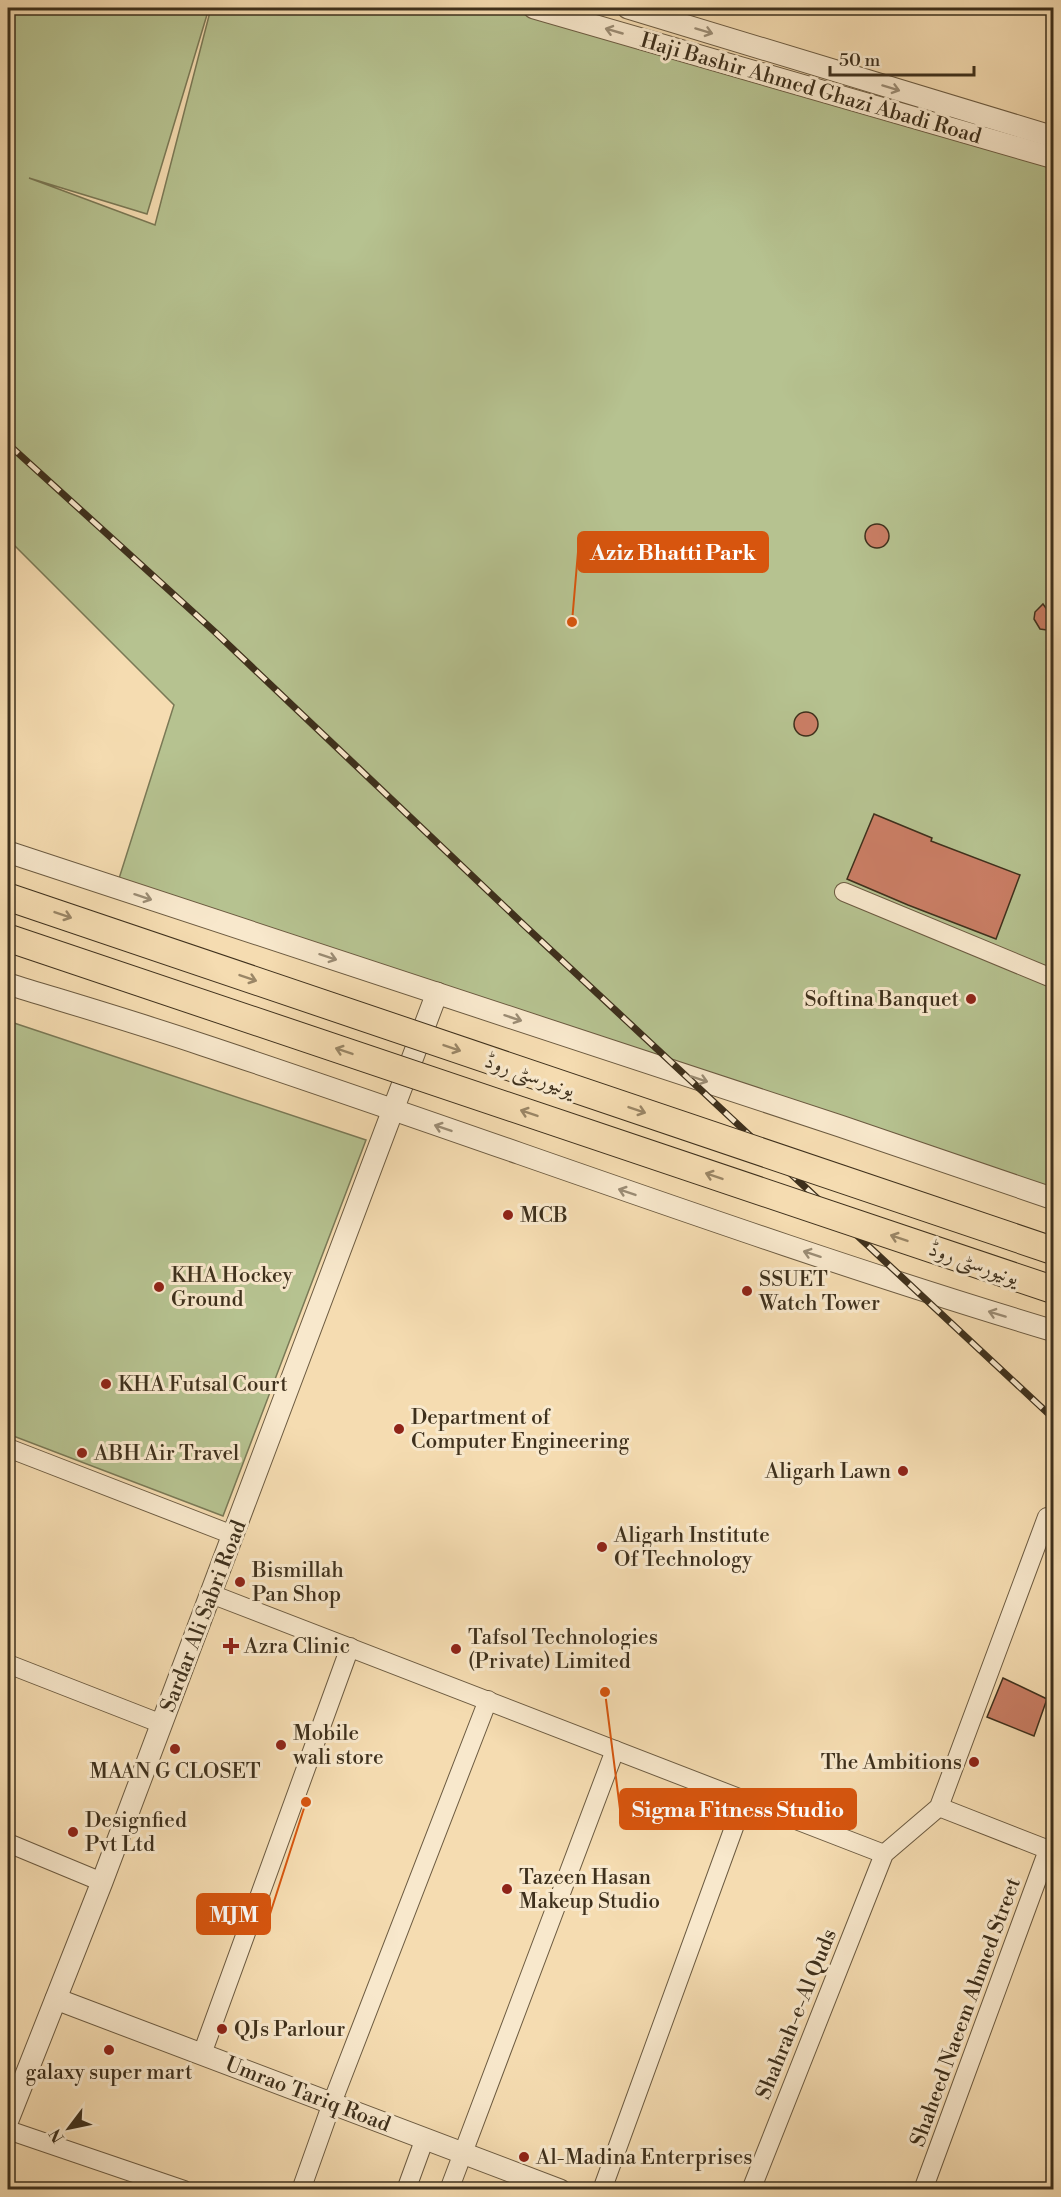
<svg xmlns="http://www.w3.org/2000/svg" width="1061" height="2197" font-family="'Libre Bodoni',Amiri,serif">
	<rect width="100%" height="100%" fill="#f5dcb1"/>
	<filter id="stains"><feTurbulence type="fractalNoise" baseFrequency=".00333" numOctaves="4"/><feColorMatrix values="0 0 0 0 .2 0 0 0 0 .09 0 0 0 0 .02 0 0 0 .5 -.17"/></filter>
	<radialGradient id="worn" r=".72"><stop offset=".6" stop-color="#630" stop-opacity="0"/><stop offset="1" stop-color="#630" stop-opacity=".3"/></radialGradient>
	<g fill="#b6c290" stroke="#7a7956" stroke-width="1.5">
		<polygon points="8,8 209,8 147,214 29,178 155,225 211,8 499,8 1053,148 1053,1198 116,888 174,705 8,539"/>
		<polygon points="8,1021 366,1140 223,1516 8,1434"/>
	</g>
	<g fill="#ca7e65" stroke="#3e301c" stroke-width="1.5">
		<circle cx="877" cy="536" r="12"/>
		<polygon points="1043,604 1048,611 1053,608 1053,628 1047,630 1040,629 1034,619 1035,612"/>
		<circle cx="806" cy="724" r="12"/>
		<polygon points="874,814 932,838 931,841 1020,875 996,939 908,905 847,879"/>
		<polygon points="1003,1678 1047,1699 1034,1736 987,1717"/>
	</g>
	<g fill="none" stroke-linecap="round" stroke-linejoin="round">
		<g stroke="#6c5b41" stroke-width="20">
			<g id="minor">
				<polyline points="844,892 1054,979"/>
				<polyline points="8,1448 233,1535"/>
				<polyline points="211,1594 884,1854"/>
				<polyline points="8,1664 162,1724"/>
				<polyline points="939,1807 1054,1852"/>
				<polyline points="8,1843 102,1882"/>
				<polyline points="202,2054 350,1647"/>
				<polyline points="8,2130 184,2190"/>
				<polyline points="301,2190 332,2103 488,1700"/>
				<polyline points="406,2190 425,2138"/>
				<polyline points="449,2190 615,1750"/>
				<polyline points="602,2190 744,1800"/>
				<polyline points="751,2190 884,1854 939,1807 1047,1517"/>
				<polyline points="923,2190 1048,1850"/>
			</g>
		</g>
		<g stroke="#6c5b41" stroke-width="23">
			<g id="tertiary">
				<polyline points="534,8 1054,158"/>
				<polyline points="628,8 1054,137"/>
				<polyline points="8,852 840,1126 1054,1199"/>
				<path d="M8,984C73,1004 138,1023 203,1045C487,1139 767,1245 1054,1331"/>
				<polyline points="56,1999 560,2190"/>
				<polyline points="8,2120 102,1882 437,993"/>
			</g>
		</g>
		<use href="#minor" stroke="#f8e8cc" stroke-width="18"/>
		<use href="#tertiary" stroke="#f8e8cc" stroke-width="21"/>
		<g stroke="#3e301c" stroke-width="7">
			<polyline id="rail" points="8,444 215,632 525,926 1054,1419"/>
		</g>
		<use href="#rail" stroke="#f8e8cc" stroke-width="4.5" stroke-dasharray="14" stroke-linecap="butt"/>
		<g stroke="#3e301c" stroke-width="29" stroke-linecap="butt">
			<g id="primary-bridge">
				<polyline points="8,897 1054,1251"/>
				<polyline points="8,938 1054,1290"/>
			</g>
		</g>
		<use href="#primary-bridge" stroke="#f5dcb1" stroke-width="27"/>
	</g>
	<defs><path id="oneway-shaft" d="M-6 0H5M1.5-3L5.5 0L1.5 3" fill="none" stroke-width="1.6" stroke-linecap="round" stroke-linejoin="round" transform="scale(1.5)"/></defs>
	<g stroke="#9b8c74">
		<use href="#oneway-shaft" transform="translate(614 31) rotate(-164)"/>
		<use href="#oneway-shaft" transform="translate(704 31) rotate(17)"/>
		<use href="#oneway-shaft" transform="translate(891 88) rotate(17)"/>
		<use href="#oneway-shaft" transform="translate(143 897) rotate(18)"/>
		<use href="#oneway-shaft" transform="translate(328 957) rotate(18)"/>
		<use href="#oneway-shaft" transform="translate(513 1018) rotate(18)"/>
		<use href="#oneway-shaft" transform="translate(699 1079) rotate(18)"/>
		<use href="#oneway-shaft" transform="translate(443 1128) rotate(-161)"/>
		<use href="#oneway-shaft" transform="translate(627 1192) rotate(-161)"/>
		<use href="#oneway-shaft" transform="translate(812 1254) rotate(-162)"/>
		<use href="#oneway-shaft" transform="translate(997 1314) rotate(-163)"/>
	</g>
	<g stroke="#9a8666">
		<use href="#oneway-shaft" transform="translate(63 915) rotate(19)"/>
		<use href="#oneway-shaft" transform="translate(248 978) rotate(19)"/>
		<use href="#oneway-shaft" transform="translate(452 1048) rotate(19)"/>
		<use href="#oneway-shaft" transform="translate(344 1051) rotate(-161)"/>
		<use href="#oneway-shaft" transform="translate(637 1110) rotate(19)"/>
		<use href="#oneway-shaft" transform="translate(529 1113) rotate(-161)"/>
		<use href="#oneway-shaft" transform="translate(714 1176) rotate(-161)"/>
		<use href="#oneway-shaft" transform="translate(899 1238) rotate(-161)"/>
	</g>
	<g fill="#8f2418" stroke="#f8e8cc" stroke-width="2">
		<circle cx="971" cy="999" r="6"/>
		<circle cx="508" cy="1215" r="6"/>
		<circle cx="159" cy="1287" r="6"/>
		<circle cx="747" cy="1291" r="6"/>
		<circle cx="106" cy="1384" r="6"/>
		<circle cx="399" cy="1429" r="6"/>
		<circle cx="82" cy="1453" r="6"/>
		<circle cx="903" cy="1471" r="6"/>
		<circle cx="602" cy="1547" r="6"/>
		<circle cx="240" cy="1582" r="6"/>
		<path d="M228 1637h6v6h6v6h-6v6h-6v-6h-6v-6h6z"/>
		<circle cx="456" cy="1649" r="6"/>
		<circle cx="281" cy="1745" r="6"/>
		<circle cx="175" cy="1749" r="6"/>
		<circle cx="974" cy="1762" r="6"/>
		<circle cx="73" cy="1832" r="6"/>
		<circle cx="507" cy="1889" r="6"/>
		<circle cx="222" cy="2029" r="6"/>
		<circle cx="109" cy="2050" r="6"/>
		<circle cx="524" cy="2157" r="6"/>
	</g>
	<g text-anchor="middle" stroke-width="6" stroke-linejoin="round" paint-order="stroke">
		<g font-size="21" fill="#3e301c" stroke="#f8e8cc">
			<text transform="translate(811 88) rotate(16)" y="7">Haji Bashir Ahmed Ghazi Abadi Road</text>
			<text transform="translate(530 1075) rotate(19)" y="7">یونیورسٹی روڈ</text>
			<text transform="translate(974 1263) rotate(19)" y="7">یونیورسٹی روڈ</text>
			<text transform="translate(203 1616) rotate(-69)" y="7">Sardar Ali Sabri Road</text>
			<text transform="translate(965 2012) rotate(-70)" y="7">Shaheed Naeem Ahmed Street</text>
			<text transform="translate(796 2014) rotate(-68)" y="7">Shahrah-e-Al Quds</text>
			<text transform="translate(308 2094) rotate(21)" y="7">Umrao Tariq Road</text>
		</g>
		<g font-size="21" fill="#3e301c" stroke="#f8e8cc" text-anchor="start">
			<text x="959" y="1006" text-anchor="end">Softina Banquet</text>
			<text x="520" y="1222">MCB</text>
			<text x="171" y="1282">KHA Hockey<tspan x="171" dy="24">Ground</tspan></text>
			<text x="759" y="1286">SSUET<tspan x="759" dy="24">Watch Tower</tspan></text>
			<text x="118" y="1391">KHA Futsal Court</text>
			<text x="411" y="1424">Department of<tspan x="411" dy="24">Computer Engineering</tspan></text>
			<text x="94" y="1460">ABH Air Travel</text>
			<text x="891" y="1478" text-anchor="end">Aligarh Lawn</text>
			<text x="614" y="1542">Aligarh Institute<tspan x="614" dy="24">Of Technology</tspan></text>
			<text x="252" y="1577">Bismillah<tspan x="252" dy="24">Pan Shop</tspan></text>
			<text x="468" y="1644">Tafsol Technologies<tspan x="468" dy="24">(Private) Limited</tspan></text>
			<text x="244" y="1653">Azra Clinic</text>
			<text x="293" y="1740">Mobile<tspan x="293" dy="24">wali store</tspan></text>
			<text x="962" y="1769" text-anchor="end">The Ambitions</text>
			<text x="175" y="1778" text-anchor="middle">MAAN G CLOSET</text>
			<text x="85" y="1827">Designfied<tspan x="85" dy="24">Pvt Ltd</tspan></text>
			<text x="519" y="1884">Tazeen Hasan<tspan x="519" dy="24">Makeup Studio</tspan></text>
			<text x="234" y="2036">QJs Parlour</text>
			<text x="109" y="2079" text-anchor="middle">galaxy super mart</text>
			<text x="536" y="2164">Al-Madina Enterprises</text>
		</g>
	</g>
	<path fill="none" stroke="#d7550e" stroke-width="2" d="M572 622L578 552M605 1692L620 1809M306 1802L270 1914"/>
	<g fill="#d7550e" stroke="#f8e8cc" stroke-width="2">
		<circle cx="572" cy="622" r="6"/>
		<circle cx="605" cy="1692" r="6"/>
		<circle cx="306" cy="1802" r="6"/>
	</g>
	<g fill="#d7550e" stroke="#d7550e" stroke-width="2">
		<rect x="578" y="532" width="190" height="40" rx="6"/>
		<rect x="620" y="1789" width="236" height="40" rx="6"/>
		<rect x="197" y="1894" width="73" height="40" rx="6"/>
	</g>
	<g font-size="22" text-anchor="middle" font-weight="bold" fill="#fff">
		<text x="673" y="560">Aziz Bhatti Park</text>
		<text x="738" y="1817">Sigma Fitness Studio</text>
		<text x="234" y="1922">MJM</text>
	</g>
	<rect width="1061" height="2197" fill="none" stroke="#f5dcb1" stroke-width="30"/>
	<rect x="9" y="9" width="1043" height="2179" fill="none" stroke="#3e301c" stroke-width="3"/>
	<rect x="15" y="15" width="1031" height="2167" fill="none" stroke="#3e301c" stroke-width="1.5"/>
	<g transform="translate(69 2128) rotate(238)" stroke="#f8e8cc" stroke-width="4.5" paint-order="stroke">
	<path d="M0-4.5L10 22L0 15L-10 22Z" fill="#3e301c"/>
	<text y="-9" font-size="16" font-weight="bold" text-anchor="middle" fill="#3e301c">N</text>
	</g>
	<path d="M830 66v9h144v-9" fill="none" stroke="#3e301c" stroke-width="3"/>
	<text x="839" y="66" font-size="18" fill="#3e301c" stroke="#f8e8cc" stroke-width="4.5" paint-order="stroke">50 m</text>
	<rect width="100%" height="100%" filter="url(#stains)"/>
	<rect width="100%" height="100%" fill="url(#worn)"/>
</svg>
